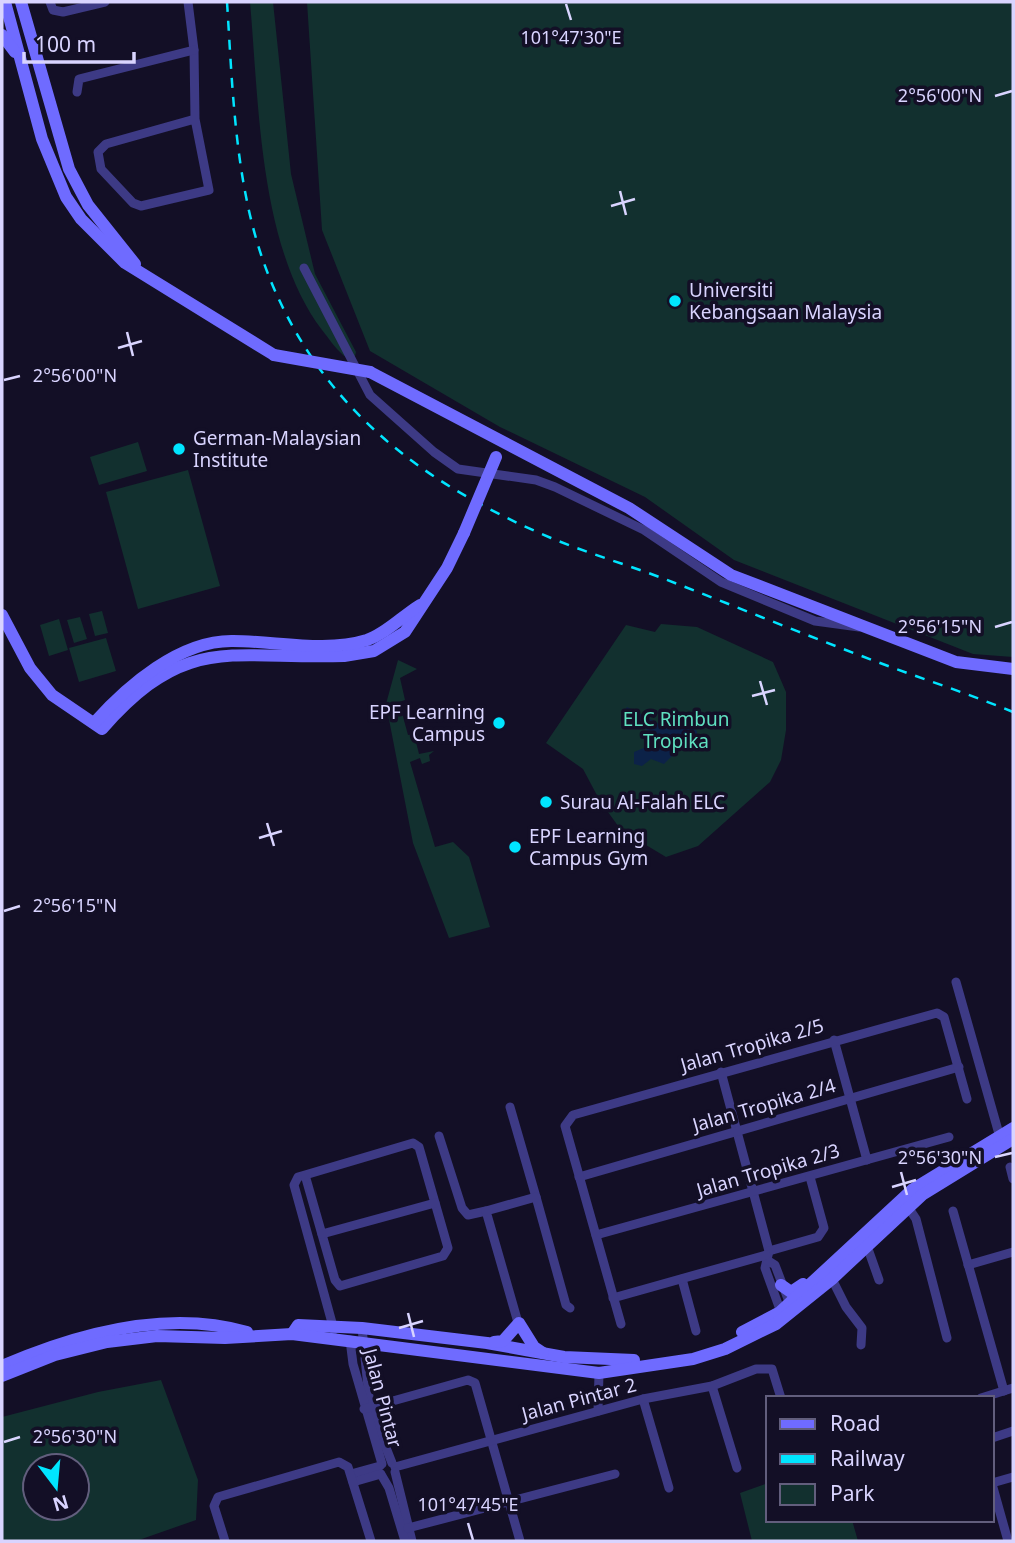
<svg xmlns="http://www.w3.org/2000/svg" width="1015" height="1543" font-family="'Noto Sans',sans-serif">
	<rect width="100%" height="100%" fill="#130f26"/>
	<g fill="#12302f" fill-rule="evenodd">
		<path d="M250,2H273L291,174L315,274L356,352L355,356L347,358C337,351 330,340 322,330C259,247 259,104 250,2Z"/>
		<polygon points="307,2 1013,2 1013,657 973,654 734,560 645,497 500,427 370,351 322,230"/>
		<polygon points="138,442 147,471 99,485 90,457"/>
		<polygon points="188,470 220,586 138,609 106,492"/>
		<polygon points="102,611 108,633 95,636 89,614"/>
		<polygon points="80,617 87,639 74,643 67,620"/>
		<polygon points="59,619 68,650 49,656 40,625"/>
		<polygon points="661,624 697,627 773,662 786,692 786,730 781,760 770,782 698,846 666,857 621,830 600,801 583,769 546,743 626,625 655,632"/>
		<polygon points="106,638 116,671 79,682 69,648"/>
		<polygon points="398,660 417,669 400,678 405,700 399,702 408,735 414,734 419,754 434,751 429,755 430,761 422,764 420,758 410,762 435,847 453,842 469,857 490,927 449,938 413,843 386,704"/>
		<path d="M161,1380L198,1480L196,1520L136,1541H2V1417L98,1392ZM35,1466H77V1508H35Z"/>
		<polygon points="768,1483 768,1520 852,1520 858,1541 752,1541 740,1493"/>
	</g>
	<polygon fill="#0c2248" points="627,707 661,725 688,726 697,731 697,738 686,742 664,764 651,759 642,766 634,764 634,752 651,745 653,735 644,727 621,728 622,715"/>
	<g fill="none" stroke-linecap="round" stroke-linejoin="round">
		<g stroke="#3d3a85" stroke-width="9">
			<polyline points="50,2 53,10 63,12 105,2"/>
			<polyline points="188,2 194,50 195,119 209,190 141,206 133,203 101,169 98,152 106,144 195,119"/>
			<polyline points="77,92 79,79 194,50"/>
			<polyline points="304,268 370,395 434,452 458,469 536,480 555,487 644,530 721,582 815,621 859,627"/>
			<polyline points="956,982 1001,1141"/>
			<polyline points="834,1040 867,1160"/>
			<polyline points="721,1072 769,1251 765,1268 782,1315"/>
			<polyline points="510,1107 536,1197"/>
			<polyline points="439,1136 462,1208 468,1215 486,1211"/>
			<polyline points="1010,1167 1013,1179"/>
			<polyline points="305,1175 335,1280 340,1286 443,1256 448,1248 419,1147 413,1143 305,1175 298,1177 294,1185 334,1330"/>
			<polyline points="579,1177 959,1067"/>
			<polyline points="908,1207 916,1219 947,1338"/>
			<polyline points="953,1211 1004,1391"/>
			<polyline points="322,1234 435,1203"/>
			<polyline points="596,1235 949,1137"/>
			<polyline points="867,1246 879,1280"/>
			<polyline points="769,1251 818,1237 824,1228 810,1177"/>
			<polyline points="767,1260 775,1265 791,1307"/>
			<polyline points="968,1265 1013,1252"/>
			<polyline points="682,1279 696,1331"/>
			<polyline points="832,1279 846,1307 862,1328 861,1345"/>
			<polyline points="613,1298 766,1255"/>
			<polyline points="621,1324 565,1126 573,1115 937,1013 944,1017 967,1099"/>
			<polyline points="519,1326 486,1211 536,1197 566,1305 570,1308"/>
			<polyline points="362,1328 370,1407 392,1463"/>
			<polyline points="350,1340 353,1364 382,1464"/>
			<polyline points="712,1386 737,1468"/>
			<polyline points="981,1398 1013,1388"/>
			<polyline points="643,1399 669,1488"/>
			<polyline points="364,1409 468,1380 475,1383 520,1541"/>
			<polyline points="598,1411 599,1373"/>
			<polyline points="992,1438 1013,1431"/>
			<polyline points="395,1467 643,1399 712,1386 756,1369 772,1369 781,1398"/>
			<polyline points="395,1472 412,1541"/>
			<polyline points="351,1474 380,1466"/>
			<polyline points="382,1476 389,1488 405,1541"/>
			<polyline points="353,1482 381,1474"/>
			<polyline points="992,1483 1013,1477"/>
			<polyline points="992,1484 1008,1541"/>
			<polyline points="408,1528 615,1474"/>
			<polyline points="225,1541 214,1506 218,1497 339,1462 348,1467 371,1541"/>
		</g>
		<g stroke="#6f6bff" stroke-width="12">
			<polyline points="5,2 42,139 66,197 81,219 125,263 274,355"/>
			<polyline points="21,2 69,169 88,205 135,264"/>
			<polyline points="2,35 15,52"/>
			<polyline points="370,372 629,508 731,575 956,662 1013,669"/>
			<path d="M2,615L30,668L52,695L102,729C187,632 231,660 344,656L374,651L405,632L447,568L464,533"/>
			<path d="M94,723C127,686 180,640 233,641C276,641 325,653 367,640C387,633 402,616 420,605"/>
			<polyline points="781,1285 791,1292 803,1284"/>
			<polyline points="742,1332 780,1312 913,1189 1013,1128"/>
			<polyline points="292,1334 298,1325 362,1328 487,1343 564,1357 634,1360"/>
			<polyline points="494,1342 503,1341 519,1323 534,1347 543,1353"/>
			<path d="M2,1366C76,1334 167,1309 247,1332"/>
			<polyline points="2,1376 55,1355 107,1342 157,1336 225,1338 292,1334 599,1373 693,1359 725,1349 776,1324 832,1279 922,1195 1013,1139"/>
		</g>
		<path stroke="#00e5ff" stroke-width="2.5" stroke-dasharray="10 9" stroke-linecap="butt" d="M227,2C233,94 235,193 270,279C324,411 424,484 551,538C587,553 625,564 662,578C727,603 793,630 859,655C910,675 962,691 1013,712"/>
		<g stroke="#6f6bff" stroke-width="12">
			<polyline points="274,355 370,372"/>
			<polyline points="464,533 496,457"/>
		</g>
	</g>
	<path fill="none" stroke="#d9d4ff" stroke-width="2.5" d="M566,4L571,20M995,96L1012,91M620,191L626,215M611,206L635,199M127,332L133,356M118,348L142,341M4,380L20,376M995,627L1012,622M760,681L767,705M752,696L775,690M267,823L274,846M259,838L282,831M4,911L20,906M995,1157L1012,1153M901,1172L907,1195M892,1187L916,1180M408,1313L414,1337M399,1328L423,1321M4,1442L20,1437M468,1523L473,1540"/>
	<g fill="#00e5ff" stroke="#130f26" stroke-width="2.5">
		<circle cx="675" cy="301" r="7"/>
		<circle cx="179" cy="449" r="7"/>
		<circle cx="499" cy="723" r="7"/>
		<circle cx="546" cy="802" r="7"/>
		<circle cx="515" cy="847" r="7"/>
	</g>
	<g text-anchor="middle" stroke-width="7" stroke-linejoin="round" paint-order="stroke">
		<g font-size="19" fill="#d9d4ff" stroke="#130f26" text-anchor="start">
			<text x="689" y="297">Universiti<tspan x="689" dy="22">Kebangsaan Malaysia</tspan></text>
			<text x="193" y="445">German-Malaysian<tspan x="193" dy="22">Institute</tspan></text>
			<text x="485" y="719" text-anchor="end">EPF Learning<tspan x="485" dy="22">Campus</tspan></text>
			<text x="560" y="809">Surau Al-Falah ELC</text>
			<text x="529" y="843">EPF Learning<tspan x="529" dy="22">Campus Gym</tspan></text>
		</g>
		<g font-size="19" fill="#5fe0c0" stroke="#130f26">
			<text x="676" y="726">ELC Rimbun<tspan x="676" dy="22">Tropika</tspan></text>
		</g>
		<g font-size="19" fill="#d9d4ff" stroke="#130f26">
			<text transform="translate(752 1045) rotate(-16)" y="7">Jalan Tropika 2/5</text>
			<text transform="translate(764 1105) rotate(-16)" y="7">Jalan Tropika 2/4</text>
			<text transform="translate(768 1170) rotate(-16)" y="7">Jalan Tropika 2/3</text>
			<text transform="translate(383 1398) rotate(75)" y="7">Jalan Pintar</text>
			<text transform="translate(579 1399) rotate(-15)" y="7">Jalan Pintar 2</text>
		</g>
	</g>
	<g font-size="18" text-anchor="middle" fill="#d9d4ff" stroke="#130f26" stroke-width="7" stroke-linejoin="round" paint-order="stroke">
		<text x="571" y="44">101°47'30"E</text>
		<text x="940" y="102">2°56'00"N</text>
		<text x="75" y="382">2°56'00"N</text>
		<text x="940" y="633">2°56'15"N</text>
		<text x="75" y="912">2°56'15"N</text>
		<text x="940" y="1164">2°56'30"N</text>
		<text x="75" y="1443">2°56'30"N</text>
		<text x="468" y="1511">101°47'45"E</text>
	</g>
	<rect width="1015" height="1543" fill="none" stroke="#d9d4ff" stroke-width="7"/>
	<rect x="766" y="1396" width="228" height="126" fill="#130f26" stroke="#625e7d" stroke-width="2"/>
	<rect x="780" y="1419" width="35" height="10" fill="#6f6bff" stroke="#625e7d" stroke-width="2"/>
	<text x="830" y="1431" font-size="21" fill="#d9d4ff">Road</text>
	<rect x="780" y="1454" width="35" height="10" fill="#00e5ff" stroke="#625e7d" stroke-width="2"/>
	<text x="830" y="1466" font-size="21" fill="#d9d4ff">Railway</text>
	<rect x="780" y="1484" width="35" height="21" fill="#12302f" stroke="#625e7d" stroke-width="2"/>
	<text x="830" y="1501" font-size="21" fill="#d9d4ff">Park</text>
	<g transform="translate(56 1487) rotate(164)"><circle r="33" fill="#130f26" stroke="#625e7d" stroke-width="2"/>
	<path d="M0-5L12 26L0 18L-12 26Z" fill="#00e5ff"/>
	<text y="-10" font-size="19" font-weight="bold" text-anchor="middle" fill="#d9d4ff">N</text>
	</g>
	<path d="M24 52v10h110v-10" fill="none" stroke="#d9d4ff" stroke-width="3.5"/>
	<text x="35" y="52" font-size="21" fill="#d9d4ff" stroke="#130f26" stroke-width="5" paint-order="stroke">100 m</text>
</svg>
